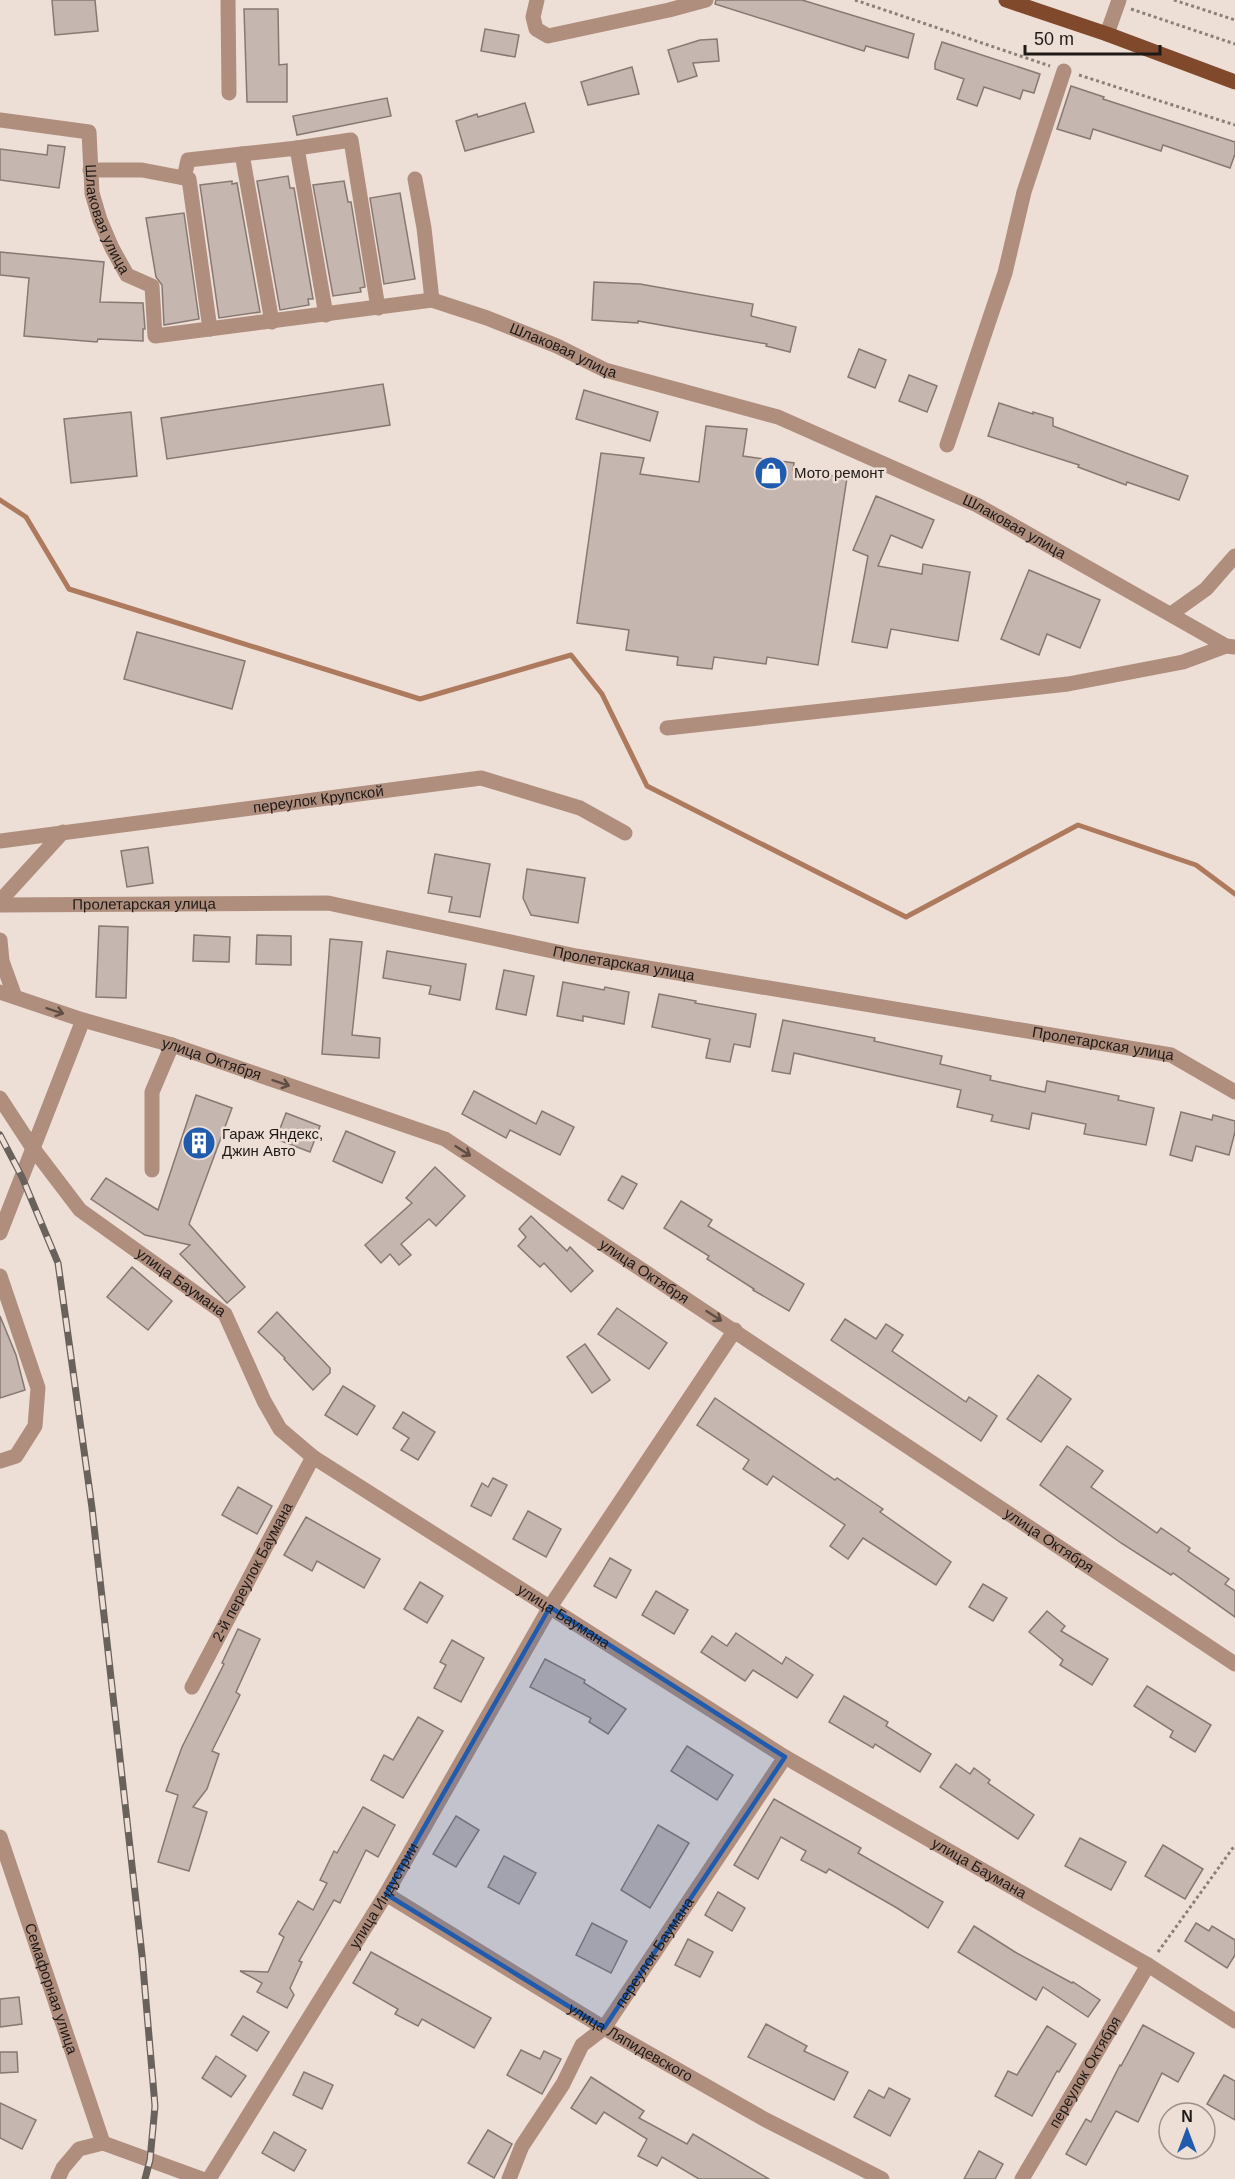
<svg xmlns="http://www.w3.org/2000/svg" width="1235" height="2179" font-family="Arial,sans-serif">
	<rect width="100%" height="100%" fill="#edded6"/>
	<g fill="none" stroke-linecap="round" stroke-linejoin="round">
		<polyline stroke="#ae7a5e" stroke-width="5" points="0,500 26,517 69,589 420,699 571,655 602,694 647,786 906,917 1078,825 1196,865 1235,894"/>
	</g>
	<g fill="#c5b6af" stroke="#877972" stroke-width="1.5">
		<polygon points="52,0 95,0 98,31 55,35"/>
		<polygon points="716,0 802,0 914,34 908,58 866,46 864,51 715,4"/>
		<polygon points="244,9 278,9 279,65 287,64 287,102 247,102"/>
		<polygon points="485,29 519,35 515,57 481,51"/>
		<polygon points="717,39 719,61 693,63 697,76 678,82 668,50 700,40"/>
		<polygon points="942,42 1040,74 1034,93 1023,90 1020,99 984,87 977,106 957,99 964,79 935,69 935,63"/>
		<polygon points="632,67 639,94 588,105 581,82"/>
		<polygon points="1071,86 1104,97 1103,99 1235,142 1235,154 1230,168 1163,145 1161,151 1093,129 1090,139 1057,129"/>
		<polygon points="387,98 391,116 297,135 293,116"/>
		<polygon points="525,103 534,132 465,151 456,121 477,114 478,117"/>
		<polygon points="48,145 65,147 59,188 0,180 0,149 47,155"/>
		<polygon points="288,176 290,188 294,188 313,299 308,299 309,305 280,310 257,181"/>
		<polygon points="232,181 232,184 237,183 260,312 219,318 200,185"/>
		<polygon points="344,181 348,202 351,202 365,287 360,288 361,292 333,296 313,185"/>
		<polygon points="400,193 415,279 384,284 370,198"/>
		<polygon points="184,213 199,319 164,325 162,285 156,277 146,218"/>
		<polygon points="0,252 104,262 100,302 143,303 145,329 143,329 143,341 98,339 97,342 24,336 29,278 0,275"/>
		<polygon points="594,282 640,284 753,304 751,316 796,327 790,352 766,346 767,344 638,321 638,323 592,320"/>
		<polygon points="859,349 886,360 875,388 848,377"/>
		<polygon points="909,375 937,386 927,412 899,401"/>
		<polygon points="383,384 390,425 167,459 161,418"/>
		<polygon points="584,390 658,412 650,441 576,419"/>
		<polygon points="999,403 1033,414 1033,412 1053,418 1053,426 1188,476 1179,500 1127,482 1126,485 1078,467 1079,465 988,436"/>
		<polygon points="131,412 137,476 71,483 64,419"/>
		<polygon points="706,426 747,429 743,456 794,463 793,470 847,478 818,665 767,657 766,664 714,657 712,669 677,665 678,657 626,650 629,630 577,623 601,453 644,458 640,474 699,482"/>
		<polygon points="876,496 934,520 922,548 891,535 878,566 922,574 923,564 970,572 958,641 891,629 887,648 852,642 868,556 853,550"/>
		<polygon points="1029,570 1100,600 1080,648 1047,634 1039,655 1001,639"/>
		<polygon points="137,632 245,661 232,709 124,679"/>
		<polygon points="148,847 153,883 127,887 121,851"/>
		<polygon points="435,854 490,864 480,917 449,912 452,897 428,893"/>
		<polygon points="527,869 585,878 578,923 531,915 523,898"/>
		<polygon points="99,926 128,927 126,998 96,997"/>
		<polygon points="194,935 230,937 229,962 193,961"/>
		<polygon points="257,935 291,936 291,965 256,964"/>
		<polygon points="330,939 362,942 352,1035 380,1038 379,1058 322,1054"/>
		<polygon points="387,951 466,964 460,1000 429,994 431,986 383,978"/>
		<polygon points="504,970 534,976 526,1015 496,1009"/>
		<polygon points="563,982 604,990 605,987 629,992 624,1024 583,1016 583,1021 557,1016"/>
		<polygon points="659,994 696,1001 695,1003 756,1014 750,1047 734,1044 730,1062 706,1058 710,1039 652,1027"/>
		<polygon points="783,1020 875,1038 874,1041 942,1056 940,1064 991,1076 990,1080 1045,1092 1047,1081 1119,1096 1118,1100 1154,1108 1146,1145 1084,1134 1086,1124 1032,1113 1029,1129 991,1121 993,1115 957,1107 961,1090 794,1053 790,1074 772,1071"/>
		<polygon points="474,1091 536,1124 542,1111 574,1127 560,1155 510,1130 506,1138 462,1114"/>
		<polygon points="196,1095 232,1108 189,1224 245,1287 227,1303 180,1254 190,1245 145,1235 91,1199 106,1178 158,1210"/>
		<polygon points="1181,1112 1212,1120 1213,1115 1235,1121 1235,1132 1229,1155 1196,1146 1192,1161 1170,1155"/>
		<polygon points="286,1113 320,1126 310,1152 276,1139"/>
		<polygon points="346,1131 395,1152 382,1183 333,1161"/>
		<polygon points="435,1167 465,1196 436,1226 429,1219 401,1244 411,1255 399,1265 390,1254 381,1263 365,1245 412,1203 406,1198"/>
		<polygon points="622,1176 637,1184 623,1209 608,1200"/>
		<polygon points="681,1201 712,1220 708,1226 804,1284 789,1311 753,1290 754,1289 707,1259 709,1256 664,1228"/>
		<polygon points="531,1216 567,1251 570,1247 593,1271 571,1292 544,1263 540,1267 518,1246 526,1237 519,1229"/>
		<polygon points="132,1267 172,1301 148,1330 107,1297"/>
		<polygon points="617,1308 667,1343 649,1369 598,1334"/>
		<polygon points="277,1312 330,1368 330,1373 313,1390 284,1359 285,1358 258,1332"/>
		<polygon points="0,1316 16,1355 25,1390 0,1398"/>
		<polygon points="845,1319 876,1339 886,1324 903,1335 892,1351 966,1402 969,1397 997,1416 981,1441 831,1340"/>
		<polygon points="585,1344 610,1380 592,1393 567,1357"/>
		<polygon points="1038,1375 1071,1399 1041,1442 1007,1419"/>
		<polygon points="343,1386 375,1406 357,1435 325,1415"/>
		<polygon points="715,1398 835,1480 837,1478 883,1509 880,1512 951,1562 936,1585 863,1538 848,1559 830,1546 845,1525 773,1476 767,1485 743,1469 749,1460 697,1425"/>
		<polygon points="403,1412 435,1432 418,1460 401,1450 409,1438 393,1428"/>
		<polygon points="1067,1446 1103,1471 1091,1487 1157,1533 1161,1528 1190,1548 1188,1551 1229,1579 1225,1584 1235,1591 1235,1617 1173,1573 1171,1575 1121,1543 1040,1485"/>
		<polygon points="493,1478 507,1485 491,1516 471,1506 482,1483 488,1487"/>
		<polygon points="238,1487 272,1506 257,1534 222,1515"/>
		<polygon points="528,1511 561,1529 546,1557 513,1539"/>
		<polygon points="306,1517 380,1559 364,1588 317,1561 312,1571 284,1555"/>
		<polygon points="610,1558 631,1570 616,1598 594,1586"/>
		<polygon points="420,1582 443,1596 427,1623 404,1609"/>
		<polygon points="983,1584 1007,1598 993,1621 969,1607"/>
		<polygon points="656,1591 688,1610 674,1634 642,1615"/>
		<polygon points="1047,1611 1065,1626 1061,1631 1108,1659 1092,1685 1060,1665 1063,1660 1029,1632"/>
		<polygon points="238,1629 260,1639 236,1692 240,1695 212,1751 219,1754 207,1789 193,1807 207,1812 189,1871 158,1862 178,1795 166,1791 182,1747 224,1664 222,1663"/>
		<polygon points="736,1633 782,1664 786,1657 813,1675 797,1698 753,1670 745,1681 701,1652 712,1636 727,1646"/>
		<polygon points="452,1640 484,1658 461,1702 434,1688 446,1665 440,1662"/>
		<polygon points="545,1659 585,1680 584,1683 626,1709 608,1734 589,1722 591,1718 530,1687"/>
		<polygon points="1147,1686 1211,1725 1195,1752 1170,1737 1173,1731 1134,1706"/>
		<polygon points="844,1696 888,1722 886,1726 931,1754 920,1772 875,1744 873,1748 829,1722"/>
		<polygon points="418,1717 443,1731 403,1798 371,1780 384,1755 393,1760"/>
		<polygon points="687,1746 733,1775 717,1800 671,1771"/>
		<polygon points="956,1764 970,1774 974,1768 990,1780 988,1783 1034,1815 1018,1839 940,1787"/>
		<polygon points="774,1799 861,1848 858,1853 943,1902 928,1928 897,1908 829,1869 826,1873 801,1860 806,1851 781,1837 758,1879 734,1865"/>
		<polygon points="363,1807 395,1825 378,1857 366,1850 340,1903 334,1900 299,1961 302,1962 290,1988 294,1995 287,2008 257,1992 262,1983 240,1971 268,1972 284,1937 279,1934 298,1901 313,1910 327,1883 320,1880 334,1851 337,1853"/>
		<polygon points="456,1816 479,1830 456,1867 433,1854"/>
		<polygon points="658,1825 689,1843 650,1908 621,1890"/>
		<polygon points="1080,1838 1126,1862 1111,1890 1065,1866"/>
		<polygon points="1163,1845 1203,1869 1185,1899 1145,1876"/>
		<polygon points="504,1856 536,1873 519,1904 488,1887"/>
		<polygon points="718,1892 745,1908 732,1931 705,1915"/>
		<polygon points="592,1923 627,1941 611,1973 576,1955"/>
		<polygon points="1196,1923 1209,1931 1212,1926 1235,1940 1235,1955 1227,1968 1185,1941"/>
		<polygon points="974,1926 1015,1952 1072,1983 1073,1982 1100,2000 1088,2017 1043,1987 1036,2000 958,1952"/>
		<polygon points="688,1939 713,1952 700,1977 675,1965"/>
		<polygon points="371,1952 491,2018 474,2048 422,2019 418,2026 395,2014 398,2009 353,1983"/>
		<polygon points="19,1997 22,2024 0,2027 0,1999"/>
		<polygon points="243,2016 269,2032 257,2051 231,2035"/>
		<polygon points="766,2024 807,2046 804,2051 848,2072 834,2100 748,2057"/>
		<polygon points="1143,2025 1194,2053 1178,2082 1162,2073 1138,2122 1116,2111 1086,2165 1066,2154 1086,2119 1091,2122 1120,2065 1121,2066"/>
		<polygon points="1047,2026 1076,2044 1059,2072 1057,2071 1032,2116 995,2096 1008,2071 1017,2075"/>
		<polygon points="521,2050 540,2059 544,2051 561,2059 542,2094 507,2075"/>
		<polygon points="0,2052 17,2052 18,2072 0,2073"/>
		<polygon points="216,2056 246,2076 231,2097 202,2078"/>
		<polygon points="304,2072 333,2085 322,2109 293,2095"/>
		<polygon points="1224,2075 1235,2081 1235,2120 1207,2104"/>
		<polygon points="591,2077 644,2111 639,2118 687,2144 693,2134 769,2179 699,2179 662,2157 657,2166 638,2156 647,2139 604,2112 596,2124 571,2108"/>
		<polygon points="889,2088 910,2099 890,2136 854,2117 869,2090 884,2098"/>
		<polygon points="0,2103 36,2120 22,2149 0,2138"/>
		<polygon points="488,2130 512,2144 494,2178 468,2163"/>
		<polygon points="274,2132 306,2150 294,2171 262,2153"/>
		<polygon points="979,2151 1003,2164 995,2179 964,2179"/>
	</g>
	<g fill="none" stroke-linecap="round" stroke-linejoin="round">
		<g stroke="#8a807a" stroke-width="3" stroke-dasharray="3 3" stroke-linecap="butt">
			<polyline points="855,0 1050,66"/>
			<polyline points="1174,0 1235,20"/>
			<polyline points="1131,9 1235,44"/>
			<polyline points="1079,75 1235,125"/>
			<polyline points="1158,1952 1235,1845"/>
		</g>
		<g stroke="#af8e7e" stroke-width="15">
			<polyline points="228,0 229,93"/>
			<polyline points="537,0 533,17 536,29 548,36 669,10 706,0"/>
			<polyline points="1107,34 1119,0"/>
			<path id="s1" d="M0,120L89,132L92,193L100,220L112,248L127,275L152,286L155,336L432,300L487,318L557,346L605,370L778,417L977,505L1226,646L1235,647"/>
			<polyline points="297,148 351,140 378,308"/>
			<polyline points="242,154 297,148 326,315"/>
			<polyline points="90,170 142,170 189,179 210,329"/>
			<polyline points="184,178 188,160 242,154 272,322"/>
			<polyline points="415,179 424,228 432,300"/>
			<polyline points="947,445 1005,273 1024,192 1064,71"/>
			<polyline points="1171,614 1206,589 1235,556"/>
			<polyline points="667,728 1068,684 1183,662 1226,646"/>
			<path id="s2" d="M0,841L481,778L580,808L625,833"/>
			<polyline points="0,901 63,832"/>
			<path id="s3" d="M0,905L328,903L576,956L1171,1055L1235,1092"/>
			<polyline points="0,940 2,961 15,997"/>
			<path id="s4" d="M0,992L83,1020L172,1045L445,1139L1235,1664"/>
			<path id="s5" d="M0,1098L32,1147L80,1210L225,1314L264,1401L280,1429L313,1457L785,1757L1148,1965L1235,2021"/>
			<polyline points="152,1170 152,1092 172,1045"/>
			<polyline points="0,1233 83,1020"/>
			<polyline points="0,1276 38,1388 35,1426 16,1456 0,1461"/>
			<path id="s6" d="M192,1687L313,1457"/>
			<path id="s7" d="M0,1837L103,2143"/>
			<path id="s8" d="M386,1894L604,2028L764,2119L882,2179"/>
			<polyline points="58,2179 63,2168 79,2149 103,2143 202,2179"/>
			<path id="s9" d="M209,2179L386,1894L550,1607L735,1330"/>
			<path id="s10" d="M509,2179L522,2146L563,2084L582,2045L604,2028L785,1757"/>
			<path id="s11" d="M1022,2179L1148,1965"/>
		</g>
		<polyline stroke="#80492c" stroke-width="15" points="1006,0 1107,34 1235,82"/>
		<g stroke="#69615c" stroke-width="7">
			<polyline id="rail" points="0,1135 22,1177 58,1263 92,1508 142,1955 155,2106 150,2160 145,2179"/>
		</g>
		<use href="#rail" stroke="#edded6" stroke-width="4.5" stroke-dasharray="14" stroke-linecap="butt"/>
	</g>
	<defs><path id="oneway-shaft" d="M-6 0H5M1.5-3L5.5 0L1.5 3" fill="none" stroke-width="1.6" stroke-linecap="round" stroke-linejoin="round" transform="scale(1.5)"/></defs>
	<g stroke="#604e45">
		<use href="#oneway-shaft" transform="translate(55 1011) rotate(18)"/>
		<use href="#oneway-shaft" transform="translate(281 1083) rotate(19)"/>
		<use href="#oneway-shaft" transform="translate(463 1151) rotate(33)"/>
		<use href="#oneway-shaft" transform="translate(714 1316) rotate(33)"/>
	</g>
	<path fill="#205bad" fill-opacity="0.2" stroke="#205bad" stroke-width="4.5" stroke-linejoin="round" d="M550,1607L785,1757L604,2028L386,1894Z"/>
	<defs>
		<g id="shop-disc" transform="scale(1.725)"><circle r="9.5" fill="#205bad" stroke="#edded6"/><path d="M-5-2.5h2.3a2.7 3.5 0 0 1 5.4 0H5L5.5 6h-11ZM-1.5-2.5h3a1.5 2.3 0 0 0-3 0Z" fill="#fff"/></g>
		<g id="building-disc" transform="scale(1.725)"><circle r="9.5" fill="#205bad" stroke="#edded6"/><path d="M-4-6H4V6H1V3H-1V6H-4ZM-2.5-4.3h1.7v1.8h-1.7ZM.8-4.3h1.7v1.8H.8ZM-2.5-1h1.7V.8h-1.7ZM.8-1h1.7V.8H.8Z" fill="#fff"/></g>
	</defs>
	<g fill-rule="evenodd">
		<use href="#shop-disc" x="771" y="473"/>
		<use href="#building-disc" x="199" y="1143"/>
	</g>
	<g text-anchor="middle" stroke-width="5" stroke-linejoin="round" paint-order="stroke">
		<g font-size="15" fill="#1f1a17" stroke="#edded6">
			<text dy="5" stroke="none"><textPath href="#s1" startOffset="180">Шлаковая улица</textPath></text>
			<text dy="5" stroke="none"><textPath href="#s1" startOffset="738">Шлаковая улица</textPath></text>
			<text dy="5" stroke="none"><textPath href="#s1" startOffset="1224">Шлаковая улица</textPath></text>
			<text dy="5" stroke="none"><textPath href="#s2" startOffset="321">переулок Крупской</textPath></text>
			<text dy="5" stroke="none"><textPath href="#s3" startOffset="144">Пролетарская улица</textPath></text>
			<text dy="5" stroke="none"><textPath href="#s3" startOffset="630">Пролетарская улица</textPath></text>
			<text dy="5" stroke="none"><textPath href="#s3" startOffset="1116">Пролетарская улица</textPath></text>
			<text dy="5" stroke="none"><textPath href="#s4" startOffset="222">улица Октября</textPath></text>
			<text dy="5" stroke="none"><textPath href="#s4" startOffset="708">улица Октября</textPath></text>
			<text dy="5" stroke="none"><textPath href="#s5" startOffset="262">улица Баумана</textPath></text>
			<text dy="5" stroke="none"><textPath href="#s4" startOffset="1194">улица Октября</textPath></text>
			<text dy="5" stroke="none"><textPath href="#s6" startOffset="130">2-й переулок Баумана</textPath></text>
			<text dy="5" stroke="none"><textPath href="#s5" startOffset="784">улица Баумана</textPath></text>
			<text dy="5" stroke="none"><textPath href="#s5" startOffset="1270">улица Баумана</textPath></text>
			<text dy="5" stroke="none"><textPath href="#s9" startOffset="333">улица Индустрии</textPath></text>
			<text dy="5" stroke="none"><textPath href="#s10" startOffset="272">переулок Баумана</textPath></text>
			<text dy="5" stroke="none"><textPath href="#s7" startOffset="160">Семафорная улица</textPath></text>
			<text dy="5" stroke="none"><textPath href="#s8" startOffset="286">улица Ляпидевского</textPath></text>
			<text dy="5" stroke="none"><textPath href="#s11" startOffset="124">переулок Октября</textPath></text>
		</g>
		<g font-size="15" fill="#1f1a17" stroke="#edded6" text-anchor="start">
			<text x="794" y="478">Мото ремонт</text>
			<text x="222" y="1139">Гараж Яндекс,<tspan x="222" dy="17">Джин Авто</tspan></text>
		</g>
	</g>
	<g transform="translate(1187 2131)"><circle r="28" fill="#edded6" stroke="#9b908a" stroke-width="1.5"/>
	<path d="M0-4.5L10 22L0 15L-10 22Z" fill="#205bad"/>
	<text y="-9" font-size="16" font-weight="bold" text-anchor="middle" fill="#1f1a17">N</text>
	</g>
	<path d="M1025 45v9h135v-9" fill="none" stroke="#1f1a17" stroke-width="3"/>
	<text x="1034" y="45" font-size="18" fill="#1f1a17" stroke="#edded6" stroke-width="4.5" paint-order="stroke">50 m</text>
</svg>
